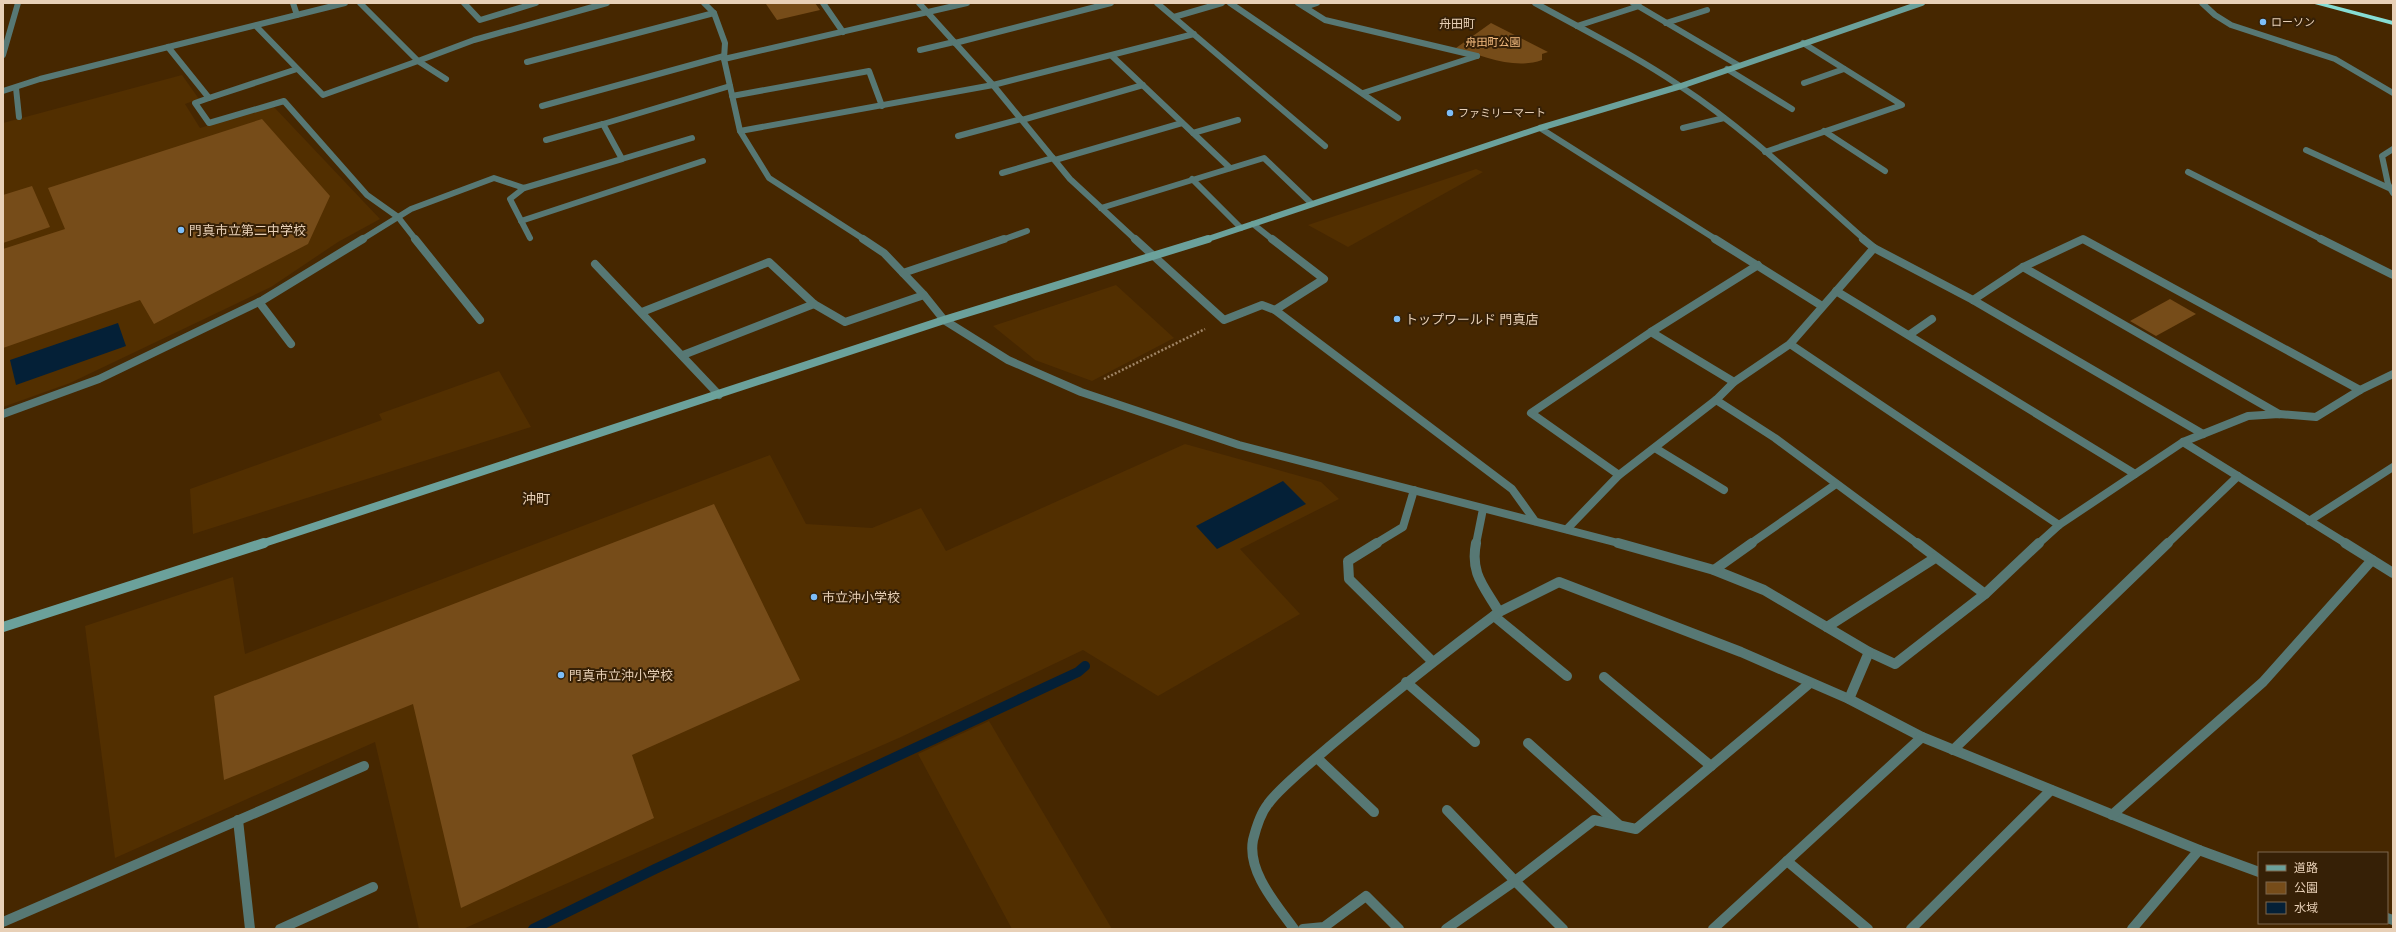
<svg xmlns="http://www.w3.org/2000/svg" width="2396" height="932" font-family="'Fira Sans','Noto Sans JP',sans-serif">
	<rect width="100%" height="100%" fill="#462700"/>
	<g fill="#522f00">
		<polygon points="182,75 199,99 185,104 200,128 273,106 380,219 338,242 271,287 70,383 3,407 3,123"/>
		<polygon points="1476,169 1483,172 1348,247 1308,225"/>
		<polygon points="1116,285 1174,338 1092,381 1035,360 993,326"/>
		<polygon points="499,371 531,427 193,534 190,489 382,420 379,414"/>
		<polygon points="1185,444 1321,482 1339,499 1240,549 1300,614 1158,696 1083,650 901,737 463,929 419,929 375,742 115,858 85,626 233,577 245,654 770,455 806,524 872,528 921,508 946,551"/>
		<polygon points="989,721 1112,929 1012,929 918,754"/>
	</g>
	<g fill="#764c19">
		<polygon points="815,3 820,10 777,20 766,4"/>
		<path d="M1491,23L1548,52L1542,54V60C1514,70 1483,56 1456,48Z"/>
		<polygon points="262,119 330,196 308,244 154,324 140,300 3,348 3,249 65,229 48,188"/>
		<polygon points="32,186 50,227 3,243 3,195"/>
		<polygon points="2170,299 2196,314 2156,336 2130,321"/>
		<polygon points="714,504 800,680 632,755 654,818 461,908 413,704 224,780 214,696"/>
	</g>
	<g fill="#042037">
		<polygon points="118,323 126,346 16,385 10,360"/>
		<polygon points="1283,481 1306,504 1217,549 1196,526"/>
	</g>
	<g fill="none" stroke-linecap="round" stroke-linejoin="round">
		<polyline stroke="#042037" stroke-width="10" points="533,929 655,869 1078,672 1085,666"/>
		<polyline stroke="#9f8464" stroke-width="2.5" stroke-dasharray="2 2" stroke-linecap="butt" points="1104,379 1205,329"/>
		<g stroke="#577874" stroke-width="6">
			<polyline points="464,3 480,20 536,3"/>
			<polyline points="1666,23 1707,10"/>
			<polyline points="1577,26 1639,6"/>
			<polyline points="920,50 954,42"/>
			<polyline points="3,55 18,3"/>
			<polyline points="418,61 474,40 607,3"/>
			<polyline points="418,61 446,79"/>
			<polyline points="527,62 714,13"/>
			<polyline points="1727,69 1792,109"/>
			<polyline points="1804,83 1844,69"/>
			<polyline points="16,88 19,117"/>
			<polyline points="542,106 724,56"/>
			<polyline points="1683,128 1724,118"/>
			<polyline points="1824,131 1885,171"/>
			<polyline points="1193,133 1238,120"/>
			<polyline points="958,136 1021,119"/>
			<polyline points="546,140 603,124"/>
			<polyline points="2306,150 2391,189"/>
			<polyline points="622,159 692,138"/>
			<polyline points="2188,172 2323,240"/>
			<polyline points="1002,173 1053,158"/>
			<polyline points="524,188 510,199 530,238"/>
			<polyline points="521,221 703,161"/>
			<polyline points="1002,240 1027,231"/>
		</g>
		<g stroke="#577874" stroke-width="8">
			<polyline points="2321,239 2393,275"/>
			<polyline points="903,273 1004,239"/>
			<polyline points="259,302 291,344"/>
			<polyline points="1909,335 1932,319"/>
			<polyline points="1655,448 1724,490"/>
			<polyline points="1375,544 1403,527 1414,490"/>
		</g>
		<g stroke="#577874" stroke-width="10">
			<polyline points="1377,543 1348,561 1349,579 1432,661"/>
			<polyline points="1494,616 1567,676"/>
			<polyline points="1604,677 1711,766"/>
			<polyline points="1406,682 1475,742"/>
			<polyline points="1317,758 1374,812"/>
			<polyline points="1447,810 1515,881"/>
			<polyline points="238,820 250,929"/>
			<polyline points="2199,850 2259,872"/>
			<polyline points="2387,918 2393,920"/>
			<polyline points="3,922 364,766"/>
			<polyline points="280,929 373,887"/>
		</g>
		<g stroke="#577874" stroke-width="6">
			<polyline points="293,3 297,15"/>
			<polyline points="704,3 714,13 725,43 724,59 740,131 769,178 865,240"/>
			<polyline points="823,3 843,32"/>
			<polyline points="919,3 993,85 1070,179 1136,240"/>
			<polyline points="1157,3 1325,146"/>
			<polyline points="1230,3 1398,118"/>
			<polyline points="1298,3 1325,20 1477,56"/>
			<path d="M1535,3C1584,30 1634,55 1680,86C1747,130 1805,187 1865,240"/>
			<polyline points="1633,3 1738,65"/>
			<polyline points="2202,3 2215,15 2231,25 2335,59 2393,93"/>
			<polyline points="1305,7 1317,3"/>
			<polyline points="1174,17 1222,3"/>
			<polyline points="256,26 323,95 418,61 360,3"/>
			<polyline points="955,43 1111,3"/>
			<polyline points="168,47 209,98 297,69"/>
			<polyline points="1112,56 1230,168"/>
			<polyline points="724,59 967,3"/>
			<polyline points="3,91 40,79 345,3"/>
			<polyline points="1363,93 1477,56"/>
			<polyline points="732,96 869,71 882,106"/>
			<polyline points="209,98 195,103 209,123 284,101 367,195 398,217 416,240"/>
			<polyline points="1022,120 1143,85"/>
			<polyline points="1540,128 1717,240"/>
			<polyline points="740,131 993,85 1194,34"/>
			<polyline points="2393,149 2382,156 2388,184 2393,193"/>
			<polyline points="1765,152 1902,105 1803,43"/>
			<polyline points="1055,160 1182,123"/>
			<polyline points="1192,179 1241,228"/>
			<polyline points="1101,208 1264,158 1312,204"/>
			<polyline points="1253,224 1273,240"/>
			<polyline points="361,240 411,209 494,178 524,188 622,159 603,124 730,86"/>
			<polyline points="2082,240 2084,240"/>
		</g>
		<g stroke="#577874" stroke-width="8">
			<polyline points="415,239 480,320"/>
			<polyline points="863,239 884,253 924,295 944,320 1008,360 1081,392 1239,445 1622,544"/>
			<polyline points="1135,239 1224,320 1262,305 1275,310"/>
			<polyline points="1272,239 1324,279 1275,310 1512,489 1535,521"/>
			<polyline points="1715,239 1822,306"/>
			<polyline points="1863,239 1874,248 1973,300 2203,434"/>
			<polyline points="595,264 719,395"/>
			<polyline points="2023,267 2279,414"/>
			<polyline points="1836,291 2135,474"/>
			<polyline points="1973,300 2023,267 2083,239 2360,390"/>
			<polyline points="642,312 769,262 814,304 845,322 924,295"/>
			<polyline points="1651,332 1734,382"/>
			<polyline points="1790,344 2059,525"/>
			<polyline points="683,355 814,304"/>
			<polyline points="1716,400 1775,438 1918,544"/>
			<polyline points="3,414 99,379 263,300 363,239"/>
			<polyline points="2183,442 2347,544"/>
			<polyline points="1619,475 1531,413 1651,332 1758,265"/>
			<polyline points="2309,521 2393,467"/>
			<polyline points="1567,529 1619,475 1716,400 1734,382 1790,344 1874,248"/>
			<polyline points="1476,544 1483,509"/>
			<polyline points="1750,544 1836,484"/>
			<polyline points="2038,544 2059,525 2183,442 2248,416 2279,414 2316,417 2360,390 2393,374"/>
			<polyline points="2167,544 2238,476"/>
		</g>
		<g stroke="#577874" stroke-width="10">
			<polyline points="1618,543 1714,570 1764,590 1869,652 1895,664 1985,594 2039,543"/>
			<polyline points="1917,543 1985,594"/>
			<polyline points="2345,543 2393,573"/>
			<polyline points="1714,570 1752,543"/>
			<polyline points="1499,612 1559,582 1741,652 1849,699 1922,737 2199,850 2132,929"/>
			<polyline points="1827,627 1935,558"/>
			<polyline points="1849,699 1869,652"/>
			<polyline points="1528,743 1618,824"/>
			<polyline points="1953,750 2168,543"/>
			<polyline points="2112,815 2263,682 2372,560"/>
			<polyline points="1787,861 1868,929"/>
			<polyline points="1515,881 1563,929"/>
			<path d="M1294,929C1277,905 1247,872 1253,840C1256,828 1260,814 1268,804C1280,787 1313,761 1330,746C1385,700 1441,655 1499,612C1484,586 1470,574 1476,543"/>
			<polyline points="1303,929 1324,927 1366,896 1399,929"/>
			<polyline points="1446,929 1515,881 1594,820 1636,829 1810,683"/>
			<polyline points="1713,929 1922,737"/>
			<polyline points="1911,929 2051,790"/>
		</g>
		<polyline stroke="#6ba19b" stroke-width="6" points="1205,240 1540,128 1681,86 1922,3"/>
		<polyline stroke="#6ba19b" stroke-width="8" points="261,544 944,320 1208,239"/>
		<polyline stroke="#6ba19b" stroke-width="10" points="3,627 264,543"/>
		<polygon fill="#86ddd4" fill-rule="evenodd" points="2311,3 2324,3 2393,21 2393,25"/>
	</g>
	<g fill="#7dbef9" stroke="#362006" stroke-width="1.5">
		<circle cx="2263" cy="22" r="4"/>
		<circle cx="1450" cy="113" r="4"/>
		<circle cx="181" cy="230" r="4"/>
		<circle cx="1397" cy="319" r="4"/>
		<circle cx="814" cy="597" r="4"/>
		<circle cx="561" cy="675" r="4"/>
	</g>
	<g text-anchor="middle" stroke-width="4" stroke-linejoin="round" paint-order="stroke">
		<g font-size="11" fill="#e8d0b7" stroke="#362006" text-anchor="start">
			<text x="2271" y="26">ローソン</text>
			<text x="1458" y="117">ファミリーマート</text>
		</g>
		<g font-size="11" fill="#f6bd81" stroke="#362006">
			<text x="1493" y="46">舟田町公園</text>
		</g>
		<g font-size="12" fill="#e8d0b7" stroke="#362006">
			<text x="1457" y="28">舟田町</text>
		</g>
		<g font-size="13" fill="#e8d0b7" stroke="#362006" text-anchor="start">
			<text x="189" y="235">門真市立第二中学校</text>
			<text x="1405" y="324">トップワールド 門真店</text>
			<text x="822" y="602">市立沖小学校</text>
			<text x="569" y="680">門真市立沖小学校</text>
		</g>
		<g font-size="14" fill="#e8d0b7" stroke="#362006">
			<text x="536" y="504">沖町</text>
		</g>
	</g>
	<rect width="2396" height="932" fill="none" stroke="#e8d0b7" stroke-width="8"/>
	<rect x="2258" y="852" width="130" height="72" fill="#362006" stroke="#7d664d"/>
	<rect x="2266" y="865" width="20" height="6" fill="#6ba19b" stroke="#7d664d"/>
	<text x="2294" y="872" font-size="12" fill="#e8d0b7">道路</text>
	<rect x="2266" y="882" width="20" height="12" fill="#764c19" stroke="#7d664d"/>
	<text x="2294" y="892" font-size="12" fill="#e8d0b7">公園</text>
	<rect x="2266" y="902" width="20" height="12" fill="#042037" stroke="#7d664d"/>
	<text x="2294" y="912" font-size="12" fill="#e8d0b7">水域</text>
</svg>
